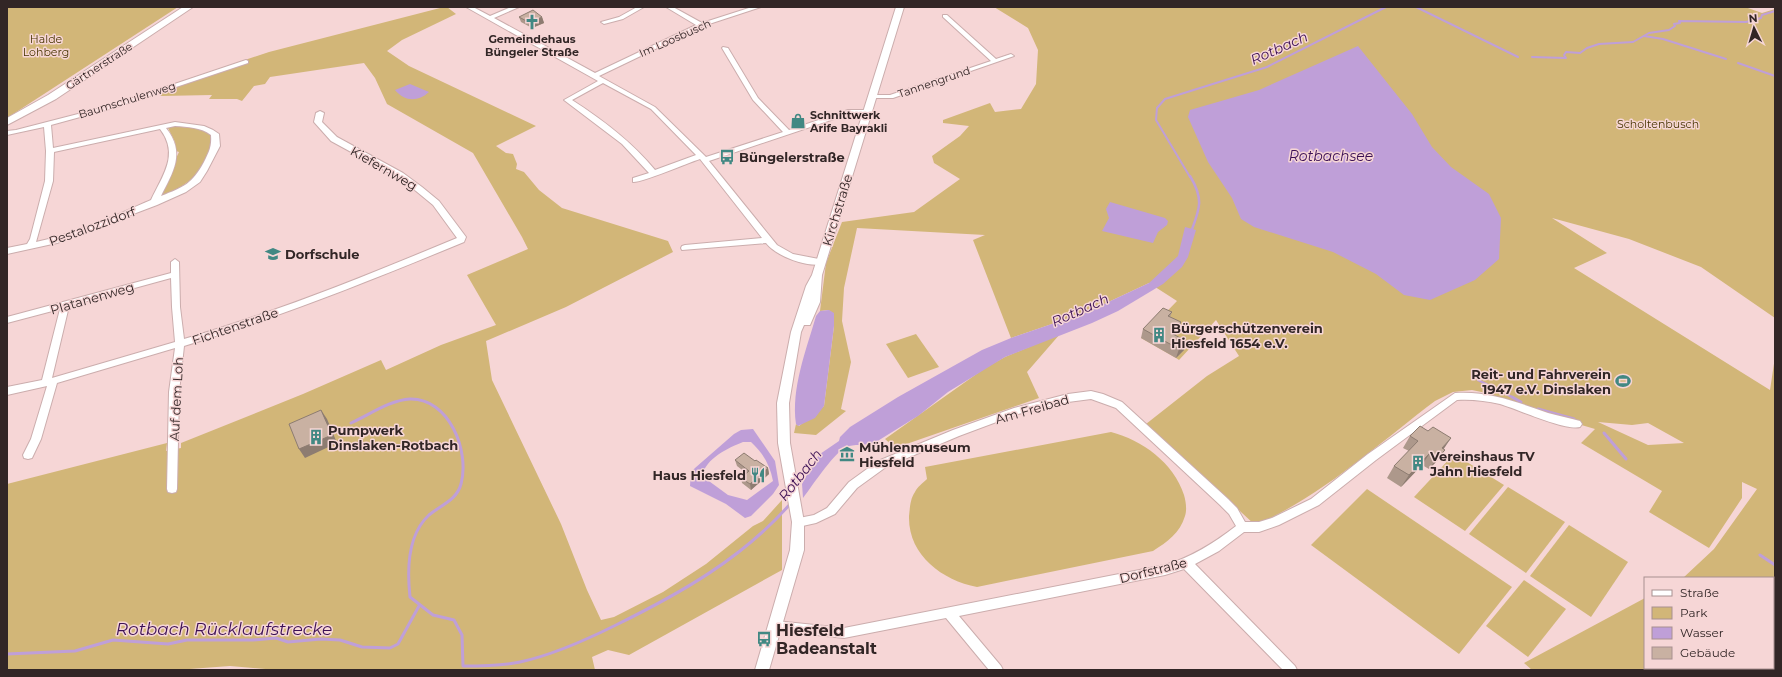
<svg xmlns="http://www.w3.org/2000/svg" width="1782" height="677" font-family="Montserrat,sans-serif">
	<rect width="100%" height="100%" fill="#f6d6d6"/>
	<g fill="#d2b678" fill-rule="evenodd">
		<polygon points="7,7 178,7 7,118"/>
		<polygon points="444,7 447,7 456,14 402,40 387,51 409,66 536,126 496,146 506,153 513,154 517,164 516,169 524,172 539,190 562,208 668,241 673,252 566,307 486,341 492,380 561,524 587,590 601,620 614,617 663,592 706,564 753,526 763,521 782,500 782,570 629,655 608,650 592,657 595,670 277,670 230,666 176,670 7,670 7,484 167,443 166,451 181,448 181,443 303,394 381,360 386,370 441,345 496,325 467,275 528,249 522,237 473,153 387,104 375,78 364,63 270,77 265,84 254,86 242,101 237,99 209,99 212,95 161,96 159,94 132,103 131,98 269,52"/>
		<path d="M994,7H1745L1762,13L1775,9V318L1701,267L1629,239L1552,218L1607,253L1574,268L1770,390L1775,357V670H1532L1524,663L1645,598V668H1773V578H1683L1714,549L1757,489L1742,482V498L1709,548L1649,512L1662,491L1581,443L1595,429L1561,419L1486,393L1472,390L1453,392L1435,401C1378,444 1321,497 1255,525L1146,424L1207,376L1239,356L1216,320L1179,360L1176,358L1141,338L1177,301L1149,283L1087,312L1011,338L973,240L985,235L857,228L844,288L842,321L851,362L841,409L846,411L816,435L794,433L796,424L799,426L824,406L834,326L829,310L820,311L826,263L842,222L914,212L960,179L934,163L932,156L960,136L969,126L943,123V120L990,103L995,112L1021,109L1036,84L1038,50L1028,28ZM1598,422L1632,425L1648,423L1684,443L1648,445Z"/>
		<path d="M171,126L203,129L212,135C213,168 189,184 162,197L159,194L179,152L176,151L175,142L168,128Z"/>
		<polygon points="916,334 939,367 908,378 886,344"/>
		<polygon points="1060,334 1027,372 1039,398 895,448 885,439 985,368 1005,357"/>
		<path d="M1111,432C1142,440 1174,463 1184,495C1186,502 1187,510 1185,516C1180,533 1167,542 1153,551L977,587C942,580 908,555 909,516C910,508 910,499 915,492C917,487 923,483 927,479L925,467Z"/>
		<polygon points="1454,454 1504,485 1465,531 1414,497"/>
		<polygon points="1508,487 1565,522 1526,573 1469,534"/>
		<polygon points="1367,489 1512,587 1459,654 1311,545"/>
		<polygon points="1569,525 1628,562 1591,617 1530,576"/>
		<polygon points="1524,580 1566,609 1528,657 1486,626"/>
	</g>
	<g fill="#bf9fd8" fill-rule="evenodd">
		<polygon points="1358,46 1412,114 1432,147 1451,167 1489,194 1501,218 1499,259 1475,280 1430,300 1404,295 1376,274 1333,252 1254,227 1241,219 1232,198 1208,162 1188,117 1190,110 1259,90"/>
		<path d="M410,84L429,92C418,102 405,102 395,90Z"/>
		<polygon points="1110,202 1165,218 1168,221 1167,225 1158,232 1153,243 1102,231 1109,218 1106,209"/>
		<path d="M1185,227L1196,230L1188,257L1182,267L1163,284L1118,311L1092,323L1005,357L948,392L918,416L876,442C867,446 858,444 849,446C836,449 813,485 803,498L802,484L815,460L820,454L839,441L840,437L850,427L898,397L982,350L1011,338L1087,312L1149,283L1178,256Z"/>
		<path d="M829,310L834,313V326L824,406L815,418L798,426L796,424C791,388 806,351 816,316L820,311Z"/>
		<path d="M753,429L775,461L779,485L773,494L751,516L745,518L726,504L690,486L691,472L695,468L734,434L741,430ZM743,442H751C763,453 770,465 773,481L747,500L728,495L702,476C706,458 728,448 743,442Z"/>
	</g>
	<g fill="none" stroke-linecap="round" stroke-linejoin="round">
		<g stroke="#bf9fd8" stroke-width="2">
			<polyline points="1416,7 1518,57"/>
			<polyline points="1644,36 1663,39 1726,59"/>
			<polyline points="1532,57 1566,58 1564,55 1566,52 1580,53 1587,48 1599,44 1633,42 1649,33 1669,30 1675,26 1674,24 1680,23 1679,21 1746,22 1761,18 1762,15 1775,11"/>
			<polyline points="1738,63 1775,76"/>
			<polyline points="1190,177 1156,120 1157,108 1165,99 1267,67 1386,7"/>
		</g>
		<g stroke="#bf9fd8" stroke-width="2.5">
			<path d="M1190,176C1204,199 1200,208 1191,232"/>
			<polyline points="1478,380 1514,398"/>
		</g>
		<g stroke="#bf9fd8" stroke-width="3">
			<polyline points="1512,397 1521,402"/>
			<polyline points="1538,409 1574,419"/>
			<path d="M351,423C369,415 390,400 410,399C449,398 470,451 461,484C457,500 441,505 429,515C407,535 407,570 410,597L433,615L454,620L462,635L463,666C482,666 501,666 520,662C553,655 586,640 616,625C681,593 743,558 791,503"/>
			<polyline points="1604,433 1626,459"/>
			<polyline points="1760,555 1775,565"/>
			<polyline points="7,654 75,651 113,640 168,644 187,640 253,640 276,638 288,642 321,639 340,640 362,647 390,648 398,644 419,606"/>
		</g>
		<g stroke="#cbadad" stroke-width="2">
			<g id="minor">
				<path d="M466,7H473L490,16L511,7H519L494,18L595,73L696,25L666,7H673L702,23L752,7H761L703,26L599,76L655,107L706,157L783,132L753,100L722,48L723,47L728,48L758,98L789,130L848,110H869V112L849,114L709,161L777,245L793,254L824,260L825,262L824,264C807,268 776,256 766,243L682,250L681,248L682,246L685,245L762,238L700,159C688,163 641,183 633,182V178L649,173L622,144L564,100L598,81ZM603,83L651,109L696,155L655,170C632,142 603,120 572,100Z"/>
				<polygon points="637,7 644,7 623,19 604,24 601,22 619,17"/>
				<polygon points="943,15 947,15 996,59 1011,54 1014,56 893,98 870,98 869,97 872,95 890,95 991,61 943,17"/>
				<path d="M246,60L248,61V63L113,108L51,125L53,148L175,122L204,126L213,130L219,134L220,146L207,171L200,182L186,192L157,205L57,243L7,254V248L27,244L30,239L45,181L46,151L44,127L7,135V131L16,130L109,106ZM175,126C188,127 200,127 211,135C212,146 209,152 204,162C192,184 184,187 161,196C173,172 186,153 166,128ZM160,129C180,155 162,176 151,200C114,216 76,234 36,242L53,181L54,152Z"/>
				<path d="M320,111L324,113L322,122L337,137L403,173L422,187L439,201L466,237L464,242C372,280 280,317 184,346L179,392L177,489L176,492L172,493L168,492L167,489L169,392L175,348L57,383L41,439L32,458L28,459L24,458L23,455L31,439L47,386L7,395V387L42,380L60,309L7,323V317L171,273V262L175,259L179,262L180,307L184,339C277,312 368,275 457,238L433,205L416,191L397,177L331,141L314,122L316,113ZM171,278L172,307L175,342L52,378L69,306Z"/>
				<path d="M1091,391L1103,394L1122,402L1228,499L1237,508L1245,522H1259L1272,518L1311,499L1368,454L1455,393C1490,391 1516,402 1548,413C1558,416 1570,418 1580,421L1582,424L1580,427C1566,431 1517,409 1500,404C1486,401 1472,399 1457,400L1376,460L1319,505L1279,525L1259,532H1244L1219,551L1195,564L1295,666L1297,670H1283L1184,569L1165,575L959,616L1001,666L1003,670H989L946,618L844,638L772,630L770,626L772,622L776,621L844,628L1165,565C1192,557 1214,543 1236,526L1229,514L1220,505L1116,408L1091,399L1068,402L1018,414L959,436L886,467L857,488L835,514L816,523L798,527L794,525L793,522L794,519L814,515L827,508L849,482L878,461L953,430L1014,408L1068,394Z"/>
			</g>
		</g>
		<g stroke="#cbadad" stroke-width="2">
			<polygon id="tertiary" points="896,7 904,7 822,275 820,302 810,325 804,325 801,332 789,403 790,443 804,522 804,550 769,670 755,670 790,550 792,522 778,443 777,403 791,332 806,286 812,275"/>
		</g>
		<g stroke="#cbadad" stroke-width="2">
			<polygon id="secondary" points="183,7 193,7 56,99 7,125 7,118 48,95"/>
		</g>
		<use href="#minor" fill="#fff" fill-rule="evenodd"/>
		<use href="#tertiary" fill="#fff" fill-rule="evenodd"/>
		<use href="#secondary" fill="#fff" fill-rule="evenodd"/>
	</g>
	<g fill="#ad988b">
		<polygon points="519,17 542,17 544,23 532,28 521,22"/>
		<polygon points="1172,312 1170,317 1181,322 1179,331 1175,335 1184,350 1176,358 1141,338 1143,329"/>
		<polygon points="1410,436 1445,450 1437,461 1429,469 1422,465 1401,487 1387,478 1394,466 1409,451 1403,448"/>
		<polygon points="735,460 755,461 768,468 769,474 751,490 742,483 741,478 746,473 737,466"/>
	</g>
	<g fill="#8d7c71">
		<polygon points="542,17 544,23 532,28 530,23"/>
		<polygon points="1181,322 1179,331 1168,342 1171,333"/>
		<polygon points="1186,341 1184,350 1176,358 1179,349"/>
		<polygon points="321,410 327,419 337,443 305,458 299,449"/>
		<polygon points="1451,438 1443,450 1442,448"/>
		<polygon points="1445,450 1437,461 1429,469 1437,458"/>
		<polygon points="1430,453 1422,465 1401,487 1409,475"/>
		<polygon points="768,468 769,474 751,490 750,484"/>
	</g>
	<g fill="#c9b1a2" stroke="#8d7c71">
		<polygon points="533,10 542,17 530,23 519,17"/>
		<polygon points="1163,308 1172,312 1168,316 1181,322 1171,333 1186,341 1179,349 1143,329"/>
		<polygon points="321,410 332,435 299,449 289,424"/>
		<polygon points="1420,426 1428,431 1433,427 1451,438 1442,448 1445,450 1437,458 1430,453 1409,475 1394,466 1418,441 1410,436"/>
		<polygon points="744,453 755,461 756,460 768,468 750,484 741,478 749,471 735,460"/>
	</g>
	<defs>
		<g id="church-bare" transform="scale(1.2)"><path d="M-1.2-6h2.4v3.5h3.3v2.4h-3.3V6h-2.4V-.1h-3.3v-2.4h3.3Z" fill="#418883" stroke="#f6d6d6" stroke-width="2.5" paint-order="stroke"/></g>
		<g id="shop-bare" transform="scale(1.2)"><path d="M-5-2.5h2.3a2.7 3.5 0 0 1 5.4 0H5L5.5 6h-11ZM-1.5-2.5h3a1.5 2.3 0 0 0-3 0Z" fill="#418883" stroke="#f6d6d6" stroke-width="2.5" paint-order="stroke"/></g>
		<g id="bus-bare" transform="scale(1.2)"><path d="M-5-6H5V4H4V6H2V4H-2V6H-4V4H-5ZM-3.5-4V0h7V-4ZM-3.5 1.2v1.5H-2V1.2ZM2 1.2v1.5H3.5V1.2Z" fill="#418883" stroke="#f6d6d6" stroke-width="2.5" paint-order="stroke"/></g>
		<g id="school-bare" transform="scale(1.2)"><path d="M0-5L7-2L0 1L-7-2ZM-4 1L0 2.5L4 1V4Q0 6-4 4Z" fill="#418883" stroke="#f6d6d6" stroke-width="2.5" paint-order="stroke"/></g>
		<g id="building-bare" transform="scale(1.2)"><path d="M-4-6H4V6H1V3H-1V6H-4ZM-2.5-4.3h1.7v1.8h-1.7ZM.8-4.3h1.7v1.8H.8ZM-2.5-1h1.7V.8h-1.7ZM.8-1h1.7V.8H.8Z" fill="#418883" stroke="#f6d6d6" stroke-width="2.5" paint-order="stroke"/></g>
		<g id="stadium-bare" transform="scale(1.2)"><path d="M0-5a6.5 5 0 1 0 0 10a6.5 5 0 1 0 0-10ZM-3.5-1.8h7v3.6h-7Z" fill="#418883" stroke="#f6d6d6" stroke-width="2.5" paint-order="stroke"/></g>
		<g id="museum-bare" transform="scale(1.2)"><path d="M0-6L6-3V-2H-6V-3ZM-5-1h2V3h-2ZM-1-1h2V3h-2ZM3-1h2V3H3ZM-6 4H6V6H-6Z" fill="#418883" stroke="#f6d6d6" stroke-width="2.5" paint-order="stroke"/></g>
		<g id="restaurant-bare" transform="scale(1.2)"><path d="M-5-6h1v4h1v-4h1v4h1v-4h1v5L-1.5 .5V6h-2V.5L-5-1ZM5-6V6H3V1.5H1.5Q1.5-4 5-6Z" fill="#418883" stroke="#f6d6d6" stroke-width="2.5" paint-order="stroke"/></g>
	</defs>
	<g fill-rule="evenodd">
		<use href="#church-bare" x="532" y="22"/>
		<use href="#shop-bare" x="798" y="121"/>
		<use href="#bus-bare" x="727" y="157"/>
		<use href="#school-bare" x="273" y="254"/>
		<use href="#building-bare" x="1159" y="335"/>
		<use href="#stadium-bare" x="1623" y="381"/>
		<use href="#building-bare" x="316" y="437"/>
		<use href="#museum-bare" x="847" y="454"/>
		<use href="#building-bare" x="1418" y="463"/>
		<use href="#restaurant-bare" x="758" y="475"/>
		<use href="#bus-bare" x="764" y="639"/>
	</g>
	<g text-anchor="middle" stroke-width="3" stroke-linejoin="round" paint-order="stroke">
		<g font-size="11" fill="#322626" stroke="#f6d6d6">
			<text transform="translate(675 38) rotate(-24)" y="4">Im Loosbusch</text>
			<text transform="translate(99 66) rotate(-33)" y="4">Gärtnerstraße</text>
			<text transform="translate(934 82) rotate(-19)" y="4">Tannengrund</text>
			<text transform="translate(127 100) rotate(-17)" y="4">Baumschulenweg</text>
		</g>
		<g font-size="11" fill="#483500" stroke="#f6d6d6">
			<text x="46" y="43">Halde<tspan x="46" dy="13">Lohberg</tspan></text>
			<text x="1658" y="128">Scholtenbusch</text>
		</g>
		<g font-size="11" font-weight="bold" fill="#322626" stroke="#f6d6d6">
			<text x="532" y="43">Gemeindehaus<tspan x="532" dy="13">Büngeler Straße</tspan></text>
			<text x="810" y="119" text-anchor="start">Schnittwerk<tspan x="810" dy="13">Arife Bayrakli</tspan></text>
		</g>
		<g font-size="13" font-weight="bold" fill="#322626" stroke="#f6d6d6" text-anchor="start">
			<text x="739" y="162">Büngelerstraße</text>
			<text x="285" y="259">Dorfschule</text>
			<text x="1171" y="333">Bürgerschützenverein<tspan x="1171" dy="15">Hiesfeld 1654 e.V.</tspan></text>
			<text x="1611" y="379" text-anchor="end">Reit- und Fahrverein<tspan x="1611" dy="15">1947 e.V. Dinslaken</tspan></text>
			<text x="328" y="435">Pumpwerk<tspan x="328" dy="15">Dinslaken-Rotbach</tspan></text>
			<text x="859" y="452">Mühlenmuseum<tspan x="859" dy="15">Hiesfeld</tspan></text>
			<text x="1430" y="461">Vereinshaus TV<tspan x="1430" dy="15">Jahn Hiesfeld</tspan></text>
			<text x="746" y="480" text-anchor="end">Haus Hiesfeld</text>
		</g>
		<g font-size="13" fill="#322626" stroke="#f6d6d6">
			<text transform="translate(384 168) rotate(30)" y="5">Kiefernweg</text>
			<text transform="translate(837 210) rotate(-73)" y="5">Kirchstraße</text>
			<text transform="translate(92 226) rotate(-20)" y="5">Pestalozzidorf</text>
			<text transform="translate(92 298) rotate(-16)" y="5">Platanenweg</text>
			<text transform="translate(235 326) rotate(-19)" y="5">Fichtenstraße</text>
			<text transform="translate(176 399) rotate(-87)" y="5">Auf dem Loh</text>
			<text transform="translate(1032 409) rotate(-16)" y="5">Am Freibad</text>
			<text transform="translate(1153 570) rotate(-14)" y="5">Dorfstraße</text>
		</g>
		<g font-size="14" font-style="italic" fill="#3c1055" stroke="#f6d6d6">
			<text transform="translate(1279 48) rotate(-24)" y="5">Rotbach</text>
			<text x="1331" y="161">Rotbachsee</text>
			<text transform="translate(1080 310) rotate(-24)" y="5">Rotbach</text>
			<text transform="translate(800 475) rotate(-52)" y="5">Rotbach</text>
		</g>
		<g font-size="16" font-weight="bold" fill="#322626" stroke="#f6d6d6" text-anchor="start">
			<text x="776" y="636">Hiesfeld<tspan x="776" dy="18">Badeanstalt</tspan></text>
		</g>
		<g font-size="17" font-style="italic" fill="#3c1055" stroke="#f6d6d6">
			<text x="224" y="635">Rotbach Rücklaufstrecke</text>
		</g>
	</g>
	<rect width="1782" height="677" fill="none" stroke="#322626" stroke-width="16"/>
	<rect x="1644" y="577" width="130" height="92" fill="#f6d6d6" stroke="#a89090"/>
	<rect x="1652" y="590" width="20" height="6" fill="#ffffff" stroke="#a89090"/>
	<text x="1680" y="597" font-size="12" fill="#322626">Straße</text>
	<rect x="1652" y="607" width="20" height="12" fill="#d2b678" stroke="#a89090"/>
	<text x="1680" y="617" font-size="12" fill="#322626">Park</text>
	<rect x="1652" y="627" width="20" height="12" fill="#bf9fd8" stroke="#a89090"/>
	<text x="1680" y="637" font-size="12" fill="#322626">Wasser</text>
	<rect x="1652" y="647" width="20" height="12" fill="#c9b1a2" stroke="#a89090"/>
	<text x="1680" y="657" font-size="12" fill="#322626">Gebäude</text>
	<g transform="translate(1754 28) rotate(355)" stroke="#f6d6d6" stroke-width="3" paint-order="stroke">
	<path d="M0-3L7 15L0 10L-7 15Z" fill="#322626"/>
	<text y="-6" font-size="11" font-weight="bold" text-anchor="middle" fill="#322626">N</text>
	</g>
</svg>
